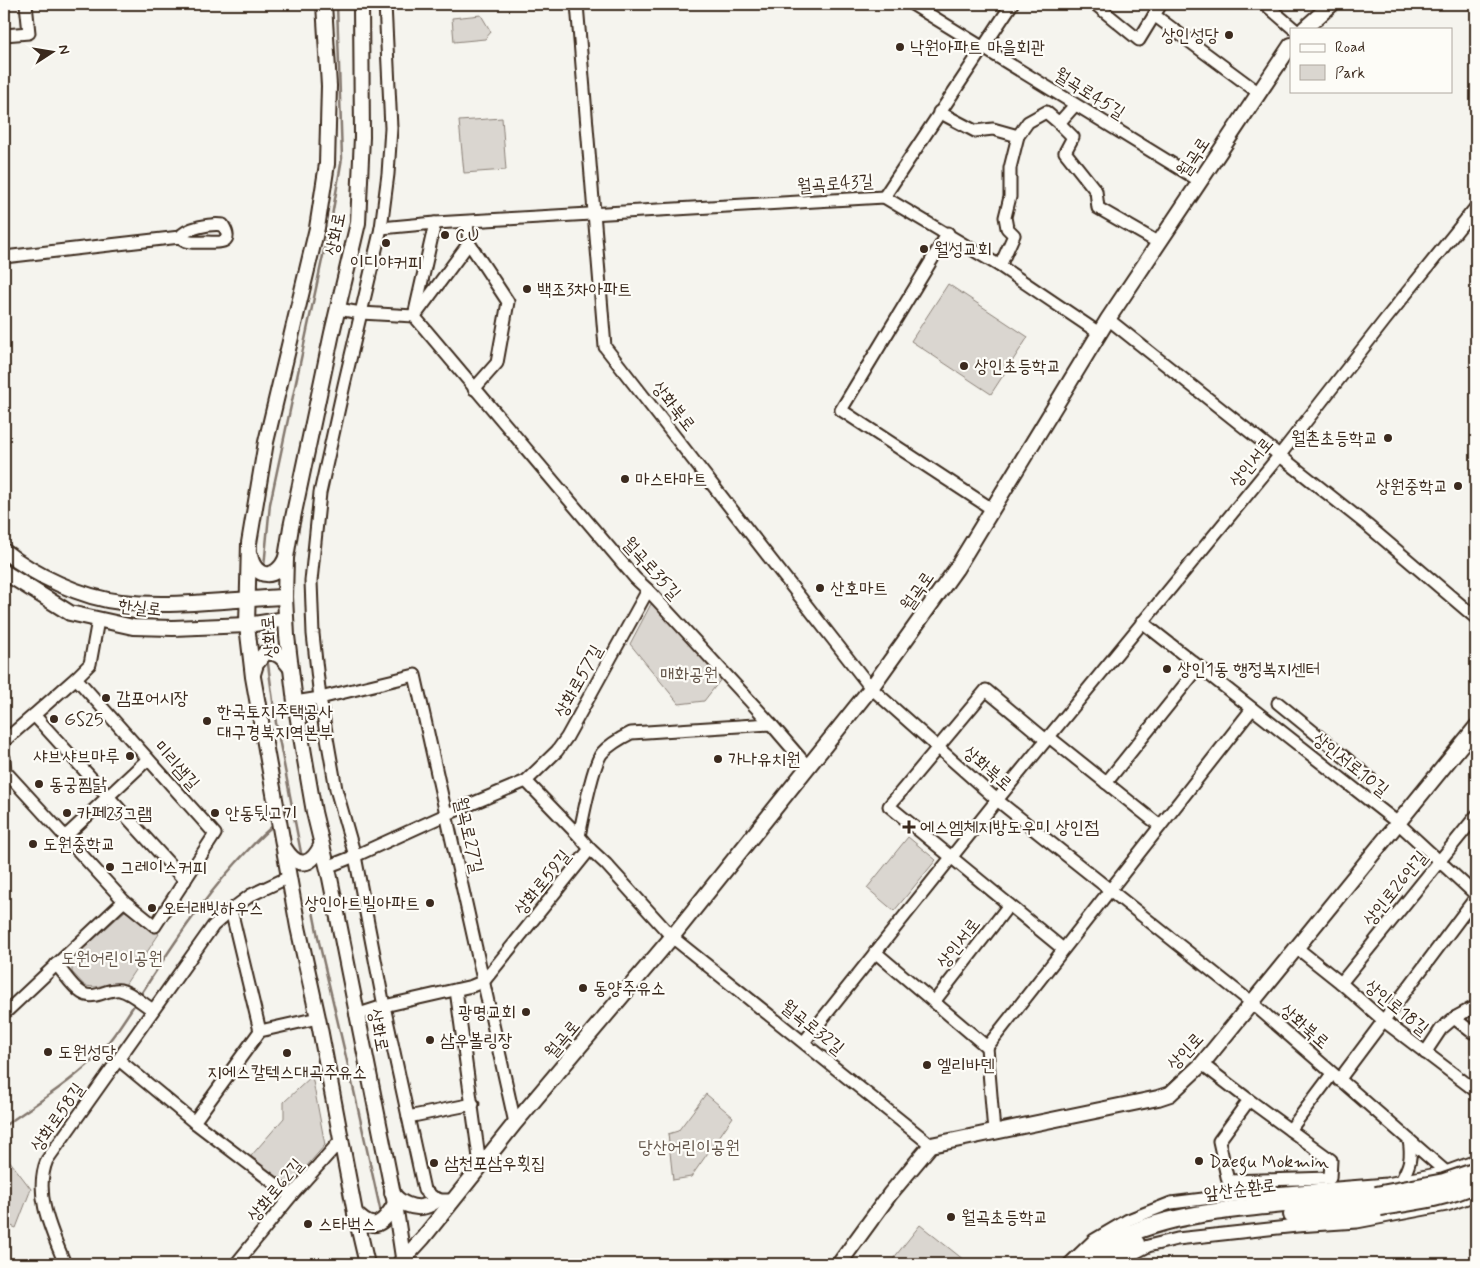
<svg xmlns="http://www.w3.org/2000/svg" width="1480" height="1268" font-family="Mynerve,'Poor Story',sans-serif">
	<rect width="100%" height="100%" fill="#f5f4ee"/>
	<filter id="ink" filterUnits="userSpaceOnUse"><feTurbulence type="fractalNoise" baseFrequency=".02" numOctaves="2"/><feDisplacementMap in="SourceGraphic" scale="10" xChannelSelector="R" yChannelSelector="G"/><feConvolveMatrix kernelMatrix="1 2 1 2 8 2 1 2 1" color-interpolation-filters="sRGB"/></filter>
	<g filter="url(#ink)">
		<g fill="#dad6d0" stroke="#8a8077">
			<polygon points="481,15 491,32 485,39 454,42 452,18"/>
			<polygon points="502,118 506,170 464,173 459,121"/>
			<polygon points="948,284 1028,337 991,394 911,341"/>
			<polygon points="659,602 725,674 704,701 679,704 630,644 651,604"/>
			<polygon points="908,837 936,860 894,911 867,888"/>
			<polygon points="125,911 159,934 125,985 109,984 95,987 85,986 72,972 72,959"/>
			<polygon points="312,1076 325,1145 293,1182 283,1184 251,1156 284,1118 284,1102"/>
			<polygon points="706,1094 733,1117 691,1177 673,1180 668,1134 678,1131"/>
			<polygon points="4,1159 9,1160 31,1189 16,1228 4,1223"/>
			<polygon points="920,1225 969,1264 889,1264"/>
		</g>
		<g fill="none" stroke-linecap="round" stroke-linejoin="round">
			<g stroke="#84786e" stroke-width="2.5">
				<polyline points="332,216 342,158 337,4"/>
				<polyline points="264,567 270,504 328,232"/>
				<polyline points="268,664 276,723 302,858"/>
				<polyline points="283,819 293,811"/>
				<polyline points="311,901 319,942 354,1091 381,1213"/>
				<path d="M139,997C169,951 199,904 236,863C248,850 260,836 274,825"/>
				<path d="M4,1126C34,1105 65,1086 92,1061C109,1044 123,1022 136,1002"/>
			</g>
			<g stroke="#3b2a1e" stroke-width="15">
				<g id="minor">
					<polyline points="385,4 391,128 388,174 381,228 344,385 320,493 311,581 313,634 320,698 336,789 355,856 384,1006 424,1190 437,1200 453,1200"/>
					<polyline points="577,4 605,347 871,688 997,800 1252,1003 1446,1172 1471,1197"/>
					<polyline points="912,4 1200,181"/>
					<polyline points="1095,4 1139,40 1161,4"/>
					<polyline points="1265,4 1294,29"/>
					<polyline points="1154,15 1259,93"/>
					<polyline points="4,35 29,33 26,4"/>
					<polyline points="939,112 975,131 993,129 1018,136"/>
					<polyline points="1059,123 1073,137 1065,152 1096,191 1098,208 1159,243"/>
					<polyline points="884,197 1012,4"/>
					<polyline points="467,222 469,243 508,302 497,363 474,389"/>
					<polyline points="381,228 435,223 884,197 1000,266 1099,333"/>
					<polyline points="948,233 841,410 992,509"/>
					<path d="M4,257L180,237C188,244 196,242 207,242C221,243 234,243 223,225C211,223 186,228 180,237"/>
					<polyline points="1000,266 1014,235 1007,228 1005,217 1010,197 1010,168 1018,136 1028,122 1046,112 1059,123 1075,105"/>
					<polyline points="338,309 361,313 414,316 635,578 648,590 771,724 808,767"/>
					<polyline points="417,313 469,243"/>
					<polyline points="414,316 435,223"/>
					<polyline points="1108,319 1367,525 1476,618"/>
					<polyline points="1142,622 1398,823 1476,895"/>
					<polyline points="295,702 320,698 415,675 515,1123"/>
					<polyline points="1278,703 1370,778"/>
					<polyline points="34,715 76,678"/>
					<polyline points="1049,737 1160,826"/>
					<polyline points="1046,740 986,690 889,806 1063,949"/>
					<polyline points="4,741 34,715 185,881"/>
					<polyline points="4,758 5,771 124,901 155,926 215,834 76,678 90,664 98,620"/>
					<polyline points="526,781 579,836"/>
					<polyline points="1106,783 1199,667"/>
					<polyline points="66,836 148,759"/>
					<polyline points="590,849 606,864 672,937 931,1145"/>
					<polyline points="327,867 355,856 445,815 526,781 557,751 567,737 648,590"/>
					<polyline points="231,910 260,1031"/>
					<polyline points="1297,948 1341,983 1384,1021 1476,1091"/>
					<polyline points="875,952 987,1047"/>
					<path d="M56,964C64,973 72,987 82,993C94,1001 107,988 120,990C131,992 143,1004 153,1010"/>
					<polyline points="1341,983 1476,816"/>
					<polyline points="456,990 480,1165"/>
					<polyline points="934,1002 1009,905"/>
					<polyline points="7,1011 124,901"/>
					<path d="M356,1015L384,1006L472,986L484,981L590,849L579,836C583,818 592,766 602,753C610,744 621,738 631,733L771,724"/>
					<polyline points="1454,1018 1472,1032 1476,1031"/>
					<polyline points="804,1042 997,800 1279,456 1385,320 1476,207"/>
					<polyline points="1425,1053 1441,1029 1454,1018 1476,1006"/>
					<polyline points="119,1060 194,1122 291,1196"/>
					<polyline points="1202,1064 1249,1100 1219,1141 1228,1181 1330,1178 1331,1160 1249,1100"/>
					<polyline points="1339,1080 1476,897"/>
					<polyline points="408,1117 473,1104"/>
					<polyline points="194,1122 260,1031 318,1018"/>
					<polyline points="1290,1130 1332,1074"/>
					<polyline points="994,1132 987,1047 1252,709"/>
					<path d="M1401,1181C1410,1165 1412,1158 1409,1140"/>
					<path d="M65,1264C52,1232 33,1194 47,1160L213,926L231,910L251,895L289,877"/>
					<polyline points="236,1264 291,1196 341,1140"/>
					<polyline points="1069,1264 1094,1240 1128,1220 1171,1203 1211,1198 1387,1184 1446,1172 1476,1161"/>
					<polyline points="1113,1264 1148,1246 1177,1239 1297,1226 1357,1222 1447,1205 1476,1195"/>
				</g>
			</g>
			<g stroke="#3b2a1e" stroke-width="18">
				<g id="major">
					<polyline points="324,4 329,86 327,164 317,228 266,442 249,543 247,625 253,677 298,927 318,1018 355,1213 367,1264"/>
					<polyline points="361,4 362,137 358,223 332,333 291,527 286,558 285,597 287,636 295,702 314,812 330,878 395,1204 404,1264"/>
					<polyline points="1304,29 1332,4"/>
					<path d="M4,551C34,575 82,598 121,602C176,608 230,599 285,597"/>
					<path d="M250,555C255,580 277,580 286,558"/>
					<polyline points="4,572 70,613 133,627 173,628 247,625 286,619"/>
					<path d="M253,674L256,664L265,653C278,651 283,658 290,667"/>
					<path d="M285,849C298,869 311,866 321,846"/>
					<path d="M392,1193C399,1203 414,1210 426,1206C430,1205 434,1202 437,1200"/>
					<path d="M355,1213C374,1233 383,1224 395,1204"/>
					<polyline points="399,1264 423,1238 515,1123 672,937 871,688 956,569 1108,319 1291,45"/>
					<polyline points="839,1264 890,1194 931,1145 1158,1098 1170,1094 1202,1064 1476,727"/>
				</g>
			</g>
			<g stroke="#3b2a1e" stroke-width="20">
				<g id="highway">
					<polyline points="1292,1215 1380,1207"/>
					<path d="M1077,1264C1135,1218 1203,1213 1274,1205C1308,1202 1342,1197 1376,1195"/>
					<polyline points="1099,1264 1128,1246 1136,1243"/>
				</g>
			</g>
			<use href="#minor" stroke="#fdfcf7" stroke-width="11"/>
			<use href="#major" stroke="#fdfcf7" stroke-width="14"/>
			<use href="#highway" stroke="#fdfcf7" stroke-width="16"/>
			<g stroke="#3b2a1e" stroke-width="20" stroke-linecap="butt">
				<g id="highway-bridge">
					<polyline points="1376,1195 1444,1182 1476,1171"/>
					<path d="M1380,1207C1412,1202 1447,1198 1476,1184"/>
				</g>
			</g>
			<use href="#highway-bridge" stroke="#fdfcf7" stroke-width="16"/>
		</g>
	</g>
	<g fill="#3b2a1e" stroke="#fdfcf7" stroke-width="2">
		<circle cx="1229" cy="35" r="5"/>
		<circle cx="900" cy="47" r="5"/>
		<circle cx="445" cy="235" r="5"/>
		<circle cx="386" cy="243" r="5"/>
		<circle cx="924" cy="249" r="5"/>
		<circle cx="527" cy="289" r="5"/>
		<circle cx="964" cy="366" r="5"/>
		<circle cx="1388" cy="438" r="5"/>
		<circle cx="625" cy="479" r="5"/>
		<circle cx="1458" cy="486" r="5"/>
		<circle cx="820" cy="588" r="5"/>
		<circle cx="1167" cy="669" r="5"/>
		<circle cx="106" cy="698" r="5"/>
		<circle cx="54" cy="719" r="5"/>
		<circle cx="207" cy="721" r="5"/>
		<circle cx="130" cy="756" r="5"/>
		<circle cx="718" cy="759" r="5"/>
		<circle cx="39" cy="784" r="5"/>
		<circle cx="67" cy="813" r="5"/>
		<circle cx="215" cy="813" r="5"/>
		<path d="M906.5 819.5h5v5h5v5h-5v5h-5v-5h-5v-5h5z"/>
		<circle cx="33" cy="844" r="5"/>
		<circle cx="110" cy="867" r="5"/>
		<circle cx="430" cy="903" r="5"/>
		<circle cx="152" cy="908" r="5"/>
		<circle cx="583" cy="988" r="5"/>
		<circle cx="526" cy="1012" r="5"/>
		<circle cx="430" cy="1040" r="5"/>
		<circle cx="48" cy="1052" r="5"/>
		<circle cx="287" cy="1053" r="5"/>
		<circle cx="927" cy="1065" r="5"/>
		<circle cx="1199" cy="1161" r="5"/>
		<circle cx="434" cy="1163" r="5"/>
		<circle cx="951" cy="1217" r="5"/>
		<circle cx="308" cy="1224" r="5"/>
	</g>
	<g text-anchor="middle" stroke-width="4.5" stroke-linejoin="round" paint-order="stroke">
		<g font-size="18" fill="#3b2a1e" stroke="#fdfcf7" text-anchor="start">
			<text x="1219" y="41" text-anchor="end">상인성당</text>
			<text x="910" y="53">낙원아파트 마을회관</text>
			<text x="455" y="241">CU</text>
			<text x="934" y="255">월성교회</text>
			<text x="386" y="268" text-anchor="middle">이디야커피</text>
			<text x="537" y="295">백조3차아파트</text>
			<text x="974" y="372">상인초등학교</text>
			<text x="1378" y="444" text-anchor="end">월촌초등학교</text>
			<text x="635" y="485">마스타마트</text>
			<text x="1448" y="492" text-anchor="end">상원중학교</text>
			<text x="830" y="594">산호마트</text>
			<text x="1177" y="675">상인1동 행정복지센터</text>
			<text x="116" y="704">감포어시장</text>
			<text x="217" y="717">한국토지주택공사<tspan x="217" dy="21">대구경북지역본부</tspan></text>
			<text x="64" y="725">GS25</text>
			<text x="120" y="762" text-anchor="end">샤브샤브마루</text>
			<text x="728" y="765">가나유치원</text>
			<text x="49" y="790">동궁찜닭</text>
			<text x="77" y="819">카페23그램</text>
			<text x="225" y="819">안동뒷고기</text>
			<text x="920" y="833">에스엠체지방도우미 상인점</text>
			<text x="43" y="850">도원중학교</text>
			<text x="120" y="873">그레이스커피</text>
			<text x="420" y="909" text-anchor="end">상인아트빌아파트</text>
			<text x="162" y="914">오터래빗하우스</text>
			<text x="593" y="994">동양주유소</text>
			<text x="516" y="1018" text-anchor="end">광명교회</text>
			<text x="440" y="1046">삼우볼링장</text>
			<text x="58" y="1058">도원성당</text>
			<text x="937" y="1071">엘리바덴</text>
			<text x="287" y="1078" text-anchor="middle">지에스칼텍스대곡주유소</text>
			<text x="1209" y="1167">Daegu Mokmin</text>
			<text x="444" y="1169">삼천포삼우횟집</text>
			<text x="961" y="1223">월곡초등학교</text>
			<text x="318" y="1230">스타벅스</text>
		</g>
		<g font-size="18" fill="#3b2a1e" stroke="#fdfcf7">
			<text transform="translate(1090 93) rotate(32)" y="6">월곡로45길</text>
			<text transform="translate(1193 157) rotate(-56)" y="6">월곡로</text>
			<text transform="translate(835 183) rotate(-4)" y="6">월곡로43길</text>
			<text transform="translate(335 234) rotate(-79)" y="6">상화로</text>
			<text transform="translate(674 406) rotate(52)" y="6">상화북로</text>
			<text transform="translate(1251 462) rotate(-51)" y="6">상인서로</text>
			<text transform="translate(652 568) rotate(48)" y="6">월곡로35길</text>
			<text transform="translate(917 591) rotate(-55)" y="6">월곡로</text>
			<text transform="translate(140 607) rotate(6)" y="6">한실로</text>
			<text transform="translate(269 637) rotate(-95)" y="6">상화로</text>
			<text transform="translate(578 681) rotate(-61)" y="6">상화로57길</text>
			<text transform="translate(1351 764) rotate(38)" y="6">상인서로10길</text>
			<text transform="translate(177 765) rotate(48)" y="6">미리샘길</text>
			<text transform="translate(988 768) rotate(41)" y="6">상화북로</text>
			<text transform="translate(469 835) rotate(77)" y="6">월곡로27길</text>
			<text transform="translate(542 882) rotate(-51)" y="6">상화로59길</text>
			<text transform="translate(1395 888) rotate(-51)" y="6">상인로26안길</text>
			<text transform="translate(958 943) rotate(-52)" y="6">상인서로</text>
			<text transform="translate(1397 1007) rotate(39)" y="6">상인로18길</text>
			<text transform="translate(1305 1026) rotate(41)" y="6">상화북로</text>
			<text transform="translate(813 1027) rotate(39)" y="6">월곡로32길</text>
			<text transform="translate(379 1030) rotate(79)" y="6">상화로</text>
			<text transform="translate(562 1039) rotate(-50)" y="6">월곡로</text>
			<text transform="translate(1185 1051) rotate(-47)" y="6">상인로</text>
			<text transform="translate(57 1117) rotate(-55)" y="6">상화로58길</text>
			<text transform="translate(1240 1189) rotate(-7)" y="6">앞산순환로</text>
			<text transform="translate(275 1190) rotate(-50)" y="6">상화로62길</text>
		</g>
		<g font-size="18" fill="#63554a" stroke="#fdfcf7">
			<text x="689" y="680">매화공원</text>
			<text x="112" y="964">도원어린이공원</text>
			<text x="689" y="1153">당산어린이공원</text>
		</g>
	</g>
	<rect width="1480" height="1268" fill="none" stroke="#fdfcf7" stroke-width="20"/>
	<rect x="10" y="10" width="1460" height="1248" fill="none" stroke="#3b2a1e" stroke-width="2" filter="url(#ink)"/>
	<rect x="1290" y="28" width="162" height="65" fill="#fdfcf7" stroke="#afa8a0"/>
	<rect x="1300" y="44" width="25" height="8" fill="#fdfcf7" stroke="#afa8a0"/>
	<text x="1335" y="52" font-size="15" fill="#3b2a1e">Road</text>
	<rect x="1300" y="65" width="25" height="15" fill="#dad6d0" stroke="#afa8a0"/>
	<text x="1335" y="78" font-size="15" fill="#3b2a1e">Park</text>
	<g transform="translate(52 52) rotate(78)" stroke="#fdfcf7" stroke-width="4" paint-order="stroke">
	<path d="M0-4L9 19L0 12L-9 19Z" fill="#3b2a1e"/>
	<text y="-8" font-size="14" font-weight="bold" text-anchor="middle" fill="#3b2a1e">N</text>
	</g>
</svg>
